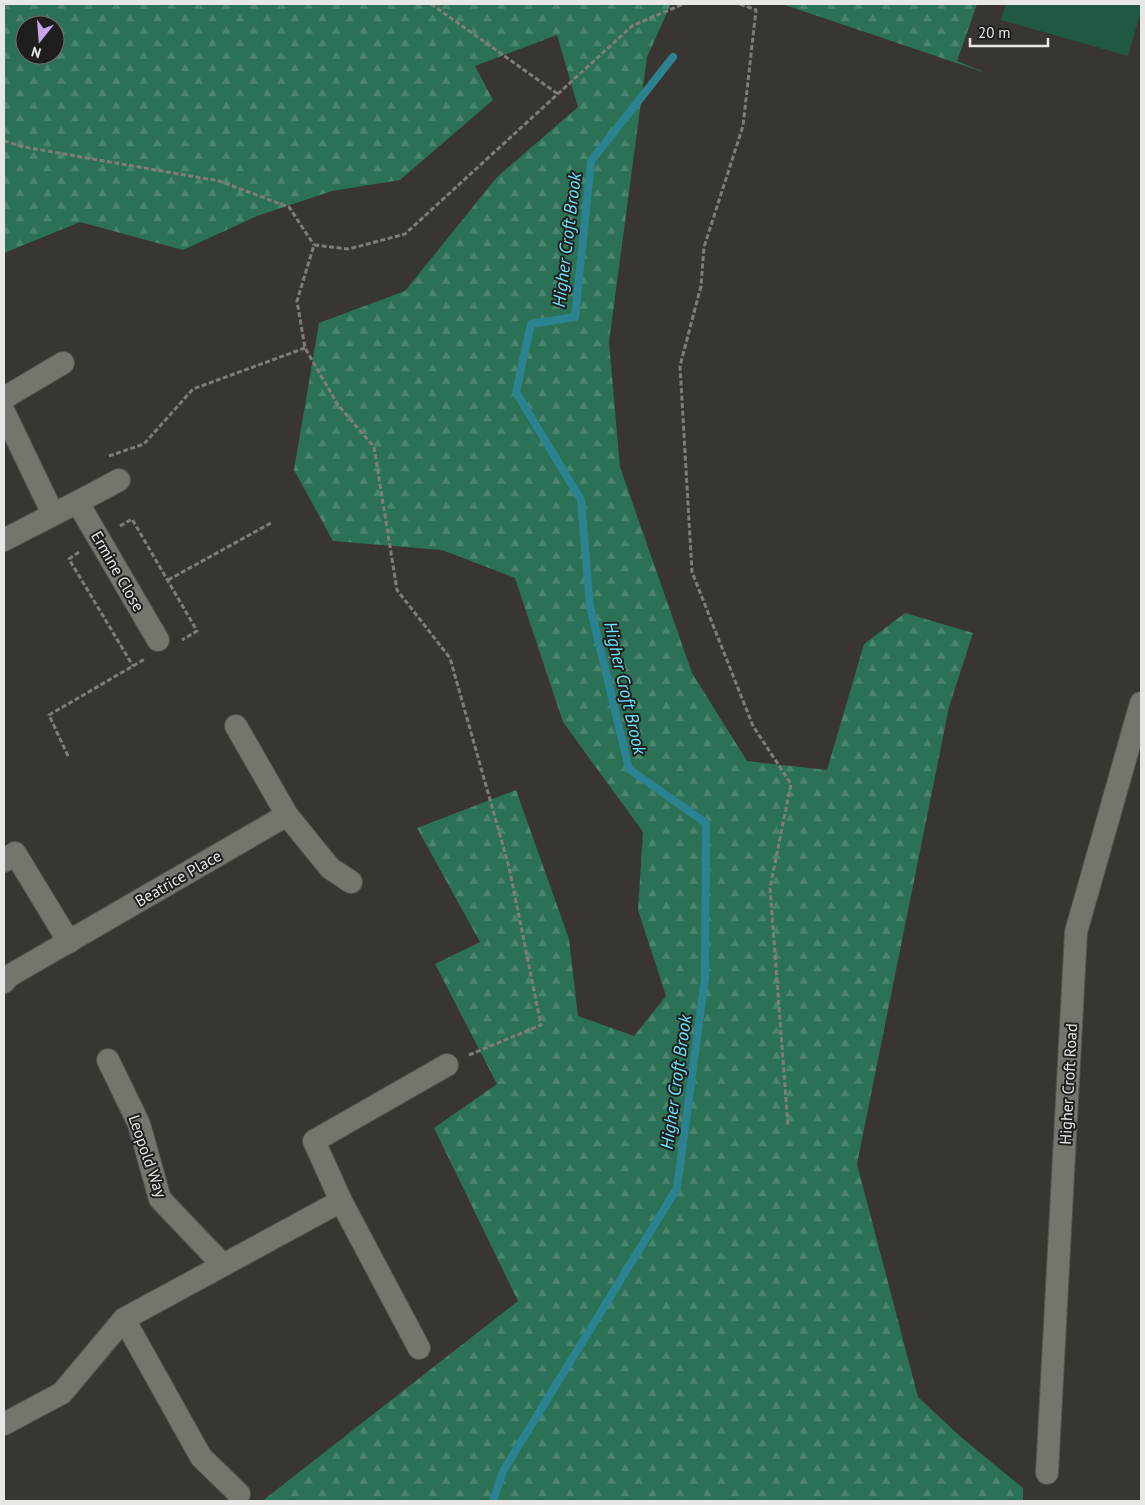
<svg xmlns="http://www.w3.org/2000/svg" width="1145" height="1505" font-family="'PT Sans',sans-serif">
	<defs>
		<pattern id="forest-firs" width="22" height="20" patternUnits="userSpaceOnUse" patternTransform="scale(1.25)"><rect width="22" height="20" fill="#2b7155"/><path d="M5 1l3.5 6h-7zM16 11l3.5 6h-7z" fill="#4a856d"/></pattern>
	</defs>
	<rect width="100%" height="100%" fill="#393631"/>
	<polygon fill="#205942" points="1006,4 1141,4 1141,11 1128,56 1001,20"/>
	<g fill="url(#forest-firs)" fill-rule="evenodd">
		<path d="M4,4H671L647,57L609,342L620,467L692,673L747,761L827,770L864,644L905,613L973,633L949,707L857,1164L918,1397L962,1438L1023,1488V1501H263L266,1498L518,1301L434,1128L497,1084L435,964L480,942L417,828L516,790L569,939L578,1016L634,1036L666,996L638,910L643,832L563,722L515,578L442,550L333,541L294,470L319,323L405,291L497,177L578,107L557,35L475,66L493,100L400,180L332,191L257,216L183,250L80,222L4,253ZM25,25H55V55H25Z"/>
		<polygon points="782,4 977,4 957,61 986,73"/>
	</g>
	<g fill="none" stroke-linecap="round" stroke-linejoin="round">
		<polyline stroke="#2b8291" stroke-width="8" points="493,1501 503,1471 677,1188 705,978 706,823 629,769 590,606 581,500 516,392 531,324 575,317 591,161 673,57"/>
		<g stroke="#54524e" stroke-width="24">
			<g id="street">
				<polyline points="4,398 63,363"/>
				<polyline points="4,412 53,514"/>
				<polyline points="78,503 158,640"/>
				<path d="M4,540C42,520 81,501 119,480"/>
				<polyline points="236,726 287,815 330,868 351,882"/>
				<polyline points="4,861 15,853 69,942"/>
				<polyline points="4,982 9,976 287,815"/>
				<polyline points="108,1060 139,1124 160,1199 223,1265"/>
				<polyline points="124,1319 201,1457 239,1494"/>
				<polyline points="419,1348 341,1201 314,1141 447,1065"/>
				<polyline points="4,1424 62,1393 124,1319 341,1201"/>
				<polyline points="1047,1473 1076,932 1141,703"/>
			</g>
		</g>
		<g stroke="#807d79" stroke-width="3" stroke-dasharray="5 2.5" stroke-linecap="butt">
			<polyline points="431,4 558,94"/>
			<polyline points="740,4 756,10 743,126 704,247 701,286 680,366 692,572 753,726 791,784 770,888 788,1126"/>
			<polyline points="4,141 24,147 219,181 289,207 314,245"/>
			<polyline points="109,456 144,444 193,389 305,348"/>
			<polyline points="120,526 132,519 197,631 182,640"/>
			<polyline points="79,552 69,559 133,666"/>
			<polyline points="168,580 271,523"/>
			<polyline points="68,756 49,715 145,659"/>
			<polyline points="469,1055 541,1025 509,867 450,658 397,590 374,447 338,405 305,348 297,301 314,245 349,249 405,234 632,26 683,4"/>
		</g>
		<use href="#street" stroke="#77746e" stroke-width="22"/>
	</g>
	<g text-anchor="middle" stroke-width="4" stroke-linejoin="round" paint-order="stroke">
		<g font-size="16" fill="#e9e7e4" stroke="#1f1e1c">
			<text transform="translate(118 571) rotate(60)" y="6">Ermine Close</text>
			<text transform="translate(178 878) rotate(-30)" y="6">Beatrice Place</text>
			<text transform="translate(1068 1084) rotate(-87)" y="6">Higher Croft Road</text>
			<text transform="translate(148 1156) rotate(71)" y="6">Leopold Way</text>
		</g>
		<g font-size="18" font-style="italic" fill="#6be5fd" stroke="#1f1e1c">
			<text transform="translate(567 240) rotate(-83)" y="6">Higher Croft Brook</text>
			<text transform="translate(625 688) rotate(77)" y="6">Higher Croft Brook</text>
			<text transform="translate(676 1082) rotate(-82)" y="6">Higher Croft Brook</text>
		</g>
	</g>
	<rect width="1145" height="1505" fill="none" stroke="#e9e7e4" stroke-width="10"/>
	<g transform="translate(40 40) rotate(197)"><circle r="24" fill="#1f1e1c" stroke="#706e6c"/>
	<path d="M0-4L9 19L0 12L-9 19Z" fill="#c7a6ef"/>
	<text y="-8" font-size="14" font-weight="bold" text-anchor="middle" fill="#e9e7e4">N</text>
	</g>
	<path d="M970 38v8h78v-8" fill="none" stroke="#e9e7e4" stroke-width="2.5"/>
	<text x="978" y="38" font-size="15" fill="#e9e7e4" stroke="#1f1e1c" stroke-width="4" paint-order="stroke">20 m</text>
</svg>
